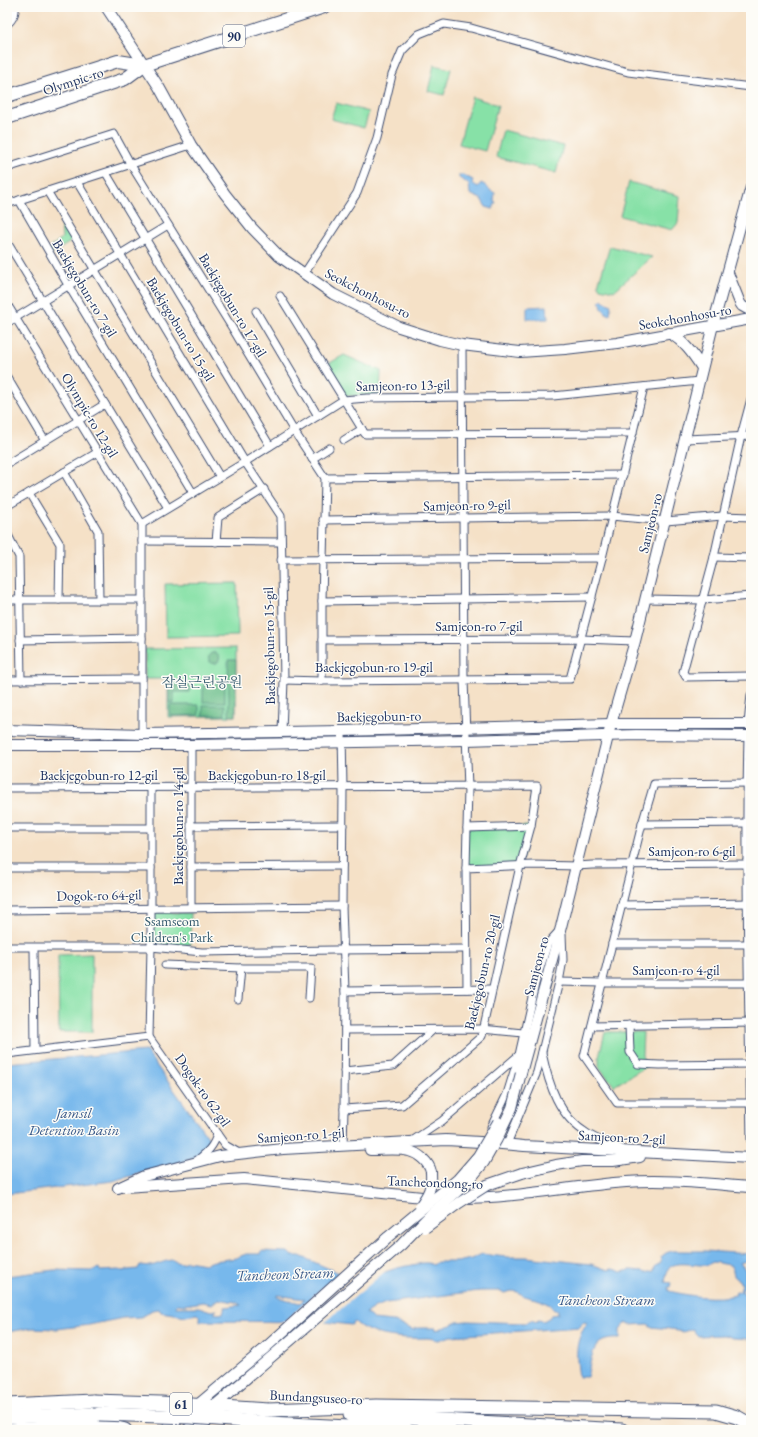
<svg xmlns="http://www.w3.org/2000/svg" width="758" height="1437" font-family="'EB Garamond','Noto Serif KR',serif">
	<rect width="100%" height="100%" fill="#fdfcf7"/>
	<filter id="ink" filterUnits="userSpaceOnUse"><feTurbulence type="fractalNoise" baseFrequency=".025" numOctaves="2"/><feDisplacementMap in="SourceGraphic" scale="8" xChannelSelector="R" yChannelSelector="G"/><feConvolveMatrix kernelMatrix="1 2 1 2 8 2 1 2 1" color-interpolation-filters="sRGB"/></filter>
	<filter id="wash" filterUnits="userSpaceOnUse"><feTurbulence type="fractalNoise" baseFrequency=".012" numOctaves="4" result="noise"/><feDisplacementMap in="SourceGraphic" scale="16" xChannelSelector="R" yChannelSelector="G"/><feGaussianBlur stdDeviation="0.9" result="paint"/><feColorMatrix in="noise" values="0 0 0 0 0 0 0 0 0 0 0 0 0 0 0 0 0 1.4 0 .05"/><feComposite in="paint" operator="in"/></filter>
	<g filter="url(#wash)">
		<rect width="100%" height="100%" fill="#f5e1c7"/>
		<g fill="#87e1a7" stroke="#518882">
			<polygon points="434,65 451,69 444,95 428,91"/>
			<polygon points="472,97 498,105 485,151 459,144"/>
			<polygon points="336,103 369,112 364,128 331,119"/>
			<polygon points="503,130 563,146 556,173 496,157"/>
			<polygon points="629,182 680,196 678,223 672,230 620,216"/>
			<polygon points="64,222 75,239 53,253 49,248 62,238 61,225"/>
			<polygon points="610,246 652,257 614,291 600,288 598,285"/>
			<polygon points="344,355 381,371 380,395 344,396 326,365"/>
			<polygon points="237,583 238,636 166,637 165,584"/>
			<polygon points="236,648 236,716 168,717 168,679 145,679 145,649"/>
			<polygon points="531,826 520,866 466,868 467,828"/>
			<polygon points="154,912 191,913 190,945 153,944"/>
			<polygon points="92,954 92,1032 59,1032 58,955"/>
			<polygon points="605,1032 643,1032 642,1056 647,1066 614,1086 599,1067 599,1057"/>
		</g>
		<g fill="#6dbf8c" stroke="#447775">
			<circle cx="214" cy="658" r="5.5"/>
			<polygon points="228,660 236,660 236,716 229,716"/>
			<polygon points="169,685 189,685 189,692 174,692 174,703 169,703"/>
			<rect x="203" y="685" width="22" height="17"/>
			<polygon points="170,705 199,705 199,715 170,716"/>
			<rect x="203" y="705" width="22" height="10"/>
		</g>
		<g fill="#77b8ec" stroke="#4974a5" fill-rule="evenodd">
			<path d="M459,175H463L473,180L472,183L478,187L481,183C487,185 489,191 495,193L494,201L496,202L493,209L486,207L481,199L470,194L469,184L459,178Z"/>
			<polygon points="602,299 604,301 611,305 610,314 608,315 601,307 602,305 599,302"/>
			<polygon points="547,306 548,319 527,319 527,307"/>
			<polygon points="146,1051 210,1140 200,1157 113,1181 7,1194 7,1063"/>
			<path d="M261,1251L288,1252L292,1256H300L339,1273L385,1272L397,1268L423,1263H428L433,1265L437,1262H457L471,1259L482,1254L506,1257H526L591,1264L608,1270L612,1269L617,1270L621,1272L631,1270L643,1271L645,1273L654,1271L655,1267L661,1262V1257L666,1253L672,1251H705L751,1254V1264L746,1261L740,1263L746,1270V1285L749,1288H743L742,1292L747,1294H751V1339L733,1338L724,1335L697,1336L693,1329L683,1332L679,1330L652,1327L648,1324L630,1325L626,1323L620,1330V1339C591,1337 593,1354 587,1377H579C576,1355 574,1343 587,1323L585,1322L582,1323L580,1327L451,1336C447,1337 443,1339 439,1340C435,1340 431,1338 427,1338C406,1339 370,1337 355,1322L351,1325L325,1322L200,1321V1317L197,1314L186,1316L161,1312L159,1309L152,1310L141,1317L123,1318L89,1325L57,1329L32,1328L7,1332V1276L54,1270L92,1271L99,1268L100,1271L119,1270L123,1271L128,1270L138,1269L140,1265C143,1265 147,1266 150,1266C157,1265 166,1260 173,1260L176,1262L181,1263L187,1261L205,1264L214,1261L236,1258L246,1254H260ZM713,1262L730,1265L733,1270V1272L735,1278L739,1280L740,1283H742L740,1292H737L735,1293L736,1295C715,1300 690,1296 669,1291L668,1287H670L671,1283L665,1282C666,1278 666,1274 668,1270C672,1260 693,1265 701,1265C705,1266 709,1264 713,1262ZM480,1291H501L504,1293L512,1291L518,1292L524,1296L540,1300L550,1305L554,1310H558V1314L551,1315L549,1318L543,1321L538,1320L536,1322L531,1320L525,1323L467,1321L457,1322L451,1325L436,1330V1328H415L414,1330L392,1321L373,1319L366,1313L375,1307L386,1303L461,1293ZM277,1295L304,1299L300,1303L277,1297ZM218,1299L235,1302L241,1305L225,1307L223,1313L219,1314L214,1313L217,1310L211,1311L199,1307H176V1306L177,1304L184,1305L203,1302L212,1304Z"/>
		</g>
		<polygon fill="#f5e1c7" points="388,1269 323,1324 280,1325 342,1271 385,1270"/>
	</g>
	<g filter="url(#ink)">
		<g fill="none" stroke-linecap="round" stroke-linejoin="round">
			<g stroke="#3c4a6e" stroke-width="9">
				<g id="street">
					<path d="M7,24C12,21 16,13 15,7"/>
					<polyline points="7,168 114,134 131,165 231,326 294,431 325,478 322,601 322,681"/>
					<polyline points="106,173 270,446"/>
					<polyline points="77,182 245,462 281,516 284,680 282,732"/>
					<polyline points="47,191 220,477"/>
					<polyline points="19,200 68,285 193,493"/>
					<polyline points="7,204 191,145"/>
					<polyline points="7,242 168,508"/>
					<polyline points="304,274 357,193 377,138 392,75 402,51 419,34 444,24 471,28 628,72 751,87"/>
					<polyline points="280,296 365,434 633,433"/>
					<polyline points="7,304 142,524 142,734"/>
					<polyline points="256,311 318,416"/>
					<polyline points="7,323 168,225"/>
					<polyline points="462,345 464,680 468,788 466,868 467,989"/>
					<polyline points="7,377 45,441"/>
					<polyline points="751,399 741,436 714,557 683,672 686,677 751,676"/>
					<polyline points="686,439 751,436"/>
					<polyline points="344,440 362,429"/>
					<polyline points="312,459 329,448"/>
					<polyline points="7,464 105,404"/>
					<polyline points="64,472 98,531 99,600"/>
					<polyline points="325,478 623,475"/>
					<polyline points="29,493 60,544 59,600"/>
					<polyline points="7,506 98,452"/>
					<polyline points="323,520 611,516 666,521 722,516 751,517"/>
					<polyline points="142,524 245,462 343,400 367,398 553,396 699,381"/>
					<polyline points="7,533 19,557 21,680"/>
					<polyline points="142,541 281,542"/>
					<polyline points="216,542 218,518 219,517 264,489"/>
					<polyline points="714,557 751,558"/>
					<polyline points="281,560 602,558"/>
					<polyline points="646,599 703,600 751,596"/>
					<polyline points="7,600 142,600"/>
					<polyline points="322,601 592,597"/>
					<polyline points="20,640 142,638"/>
					<polyline points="322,640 581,639 635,641"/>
					<polyline points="7,680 142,679"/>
					<polyline points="284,680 322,681 570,679 602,558 644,387"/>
					<polyline points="748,724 751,695"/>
					<polyline points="342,731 343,788 342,906 345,991 344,1109 343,1146"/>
					<path d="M748,736C745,871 749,1006 751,1141"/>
					<polyline points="191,745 191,907"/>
					<polyline points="751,783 654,784 642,824 584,1056 617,1103 751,1103"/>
					<polyline points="7,788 537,786 531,826 520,866 482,1036 402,1105 344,1109"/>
					<polyline points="642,824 751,823"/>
					<polyline points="191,826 343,825"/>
					<polyline points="7,828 150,828"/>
					<polyline points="467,828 531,826"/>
					<polyline points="191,867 342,866"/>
					<polyline points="7,868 151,868"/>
					<polyline points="466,868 533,865 577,866 592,865 751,864"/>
					<polyline points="622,905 751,903"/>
					<polyline points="7,910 342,906"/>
					<polyline points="612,944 751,944"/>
					<polyline points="7,947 151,947 202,952 335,950 466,949"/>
					<polyline points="34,948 35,1050"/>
					<polyline points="165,965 241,968"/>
					<polyline points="559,982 602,983 751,983"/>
					<polyline points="345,991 492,989"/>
					<polyline points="238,999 241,968 311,968 309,998"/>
					<polyline points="629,1025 630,1052 638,1064 660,1065 751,1064"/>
					<polyline points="592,1026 751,1023"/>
					<polyline points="345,1030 482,1029 523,1033"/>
					<polyline points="149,1037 151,947 151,788"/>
					<path d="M542,1053C549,1085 558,1116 588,1134C598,1140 611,1145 622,1149"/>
					<polyline points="7,1054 149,1037 225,1145 239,1153"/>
					<polyline points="344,1071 393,1066 433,1030"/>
					<polyline points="491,1127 507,1094 519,1055 535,984 548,943 559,931"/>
					<polyline points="412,1141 442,1121 519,1055"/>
					<polyline points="507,1144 537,1072 559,982 563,960 562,934"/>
					<path d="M196,1161C206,1153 214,1147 217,1134"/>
				</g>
			</g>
			<g stroke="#3c4a6e" stroke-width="12">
				<g id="secondary">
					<polyline points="106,7 159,87 191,145 225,194 252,228 279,256 333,294 399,327 440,340 462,345 520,352 565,349 617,343 751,319"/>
					<polyline points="728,273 740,303 742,306 751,311"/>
					<path d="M669,333C684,341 693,354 702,368"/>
					<polyline points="7,730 142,734 342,731 611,724 751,724"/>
					<polyline points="7,745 191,745 466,740 636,735 751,736"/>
					<polyline points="521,1073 561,927 611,724 635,641 713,325 751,187"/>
					<path d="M370,1150C380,1150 400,1148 409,1151C418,1153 429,1162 431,1172"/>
					<polyline points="522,1173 556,1165 582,1161 613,1161 640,1157"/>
					<polyline points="125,1187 244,1179 432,1198"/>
					<polyline points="118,1188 144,1176 220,1156 283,1149 446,1140 480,1142 524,1146 751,1158"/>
					<path d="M462,1198C517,1198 571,1186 626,1182C668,1179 709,1184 751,1187"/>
					<polyline points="165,1430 184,1415"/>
					<polyline points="187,1430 204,1416"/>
				</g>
			</g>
			<g stroke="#3c4a6e" stroke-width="14">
				<g id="primary">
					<polyline points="7,96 118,61 144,65"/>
					<polyline points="7,118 125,79 144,65 324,7"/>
					<polyline points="203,1430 204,1415"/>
				</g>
			</g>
			<g stroke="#3c4a6e" stroke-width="15">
				<g id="highway">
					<polyline points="7,1405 93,1401"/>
					<polyline points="268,1410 376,1406 716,1411 737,1417 751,1425"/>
					<polyline points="350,1415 622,1430"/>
					<polyline points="7,1417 99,1414"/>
					<polyline points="270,1423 407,1430"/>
					<polyline points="7,1430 107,1425 125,1430"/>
				</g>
			</g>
			<use href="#street" stroke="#fff" stroke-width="7"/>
			<use href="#secondary" stroke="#fff" stroke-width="10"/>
			<use href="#primary" stroke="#fff" stroke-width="12"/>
			<use href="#highway" stroke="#fff" stroke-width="13"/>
			<g stroke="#3c4a6e" stroke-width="12" stroke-linecap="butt">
				<g id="secondary-bridge">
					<path d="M420,1206C429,1193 432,1188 431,1172"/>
					<polyline points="425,1228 459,1203 487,1185 522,1173"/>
					<polyline points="195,1407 263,1350 388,1237 458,1179 478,1156 498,1122"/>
					<polyline points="212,1408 401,1245 432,1213 467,1183 484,1162 497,1139 512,1108 521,1073"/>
				</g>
			</g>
			<g stroke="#3c4a6e" stroke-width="15" stroke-linecap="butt">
				<g id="highway-bridge">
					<polyline points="93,1401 161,1403 268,1410"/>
					<polyline points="99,1414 190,1417 270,1423"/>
				</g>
			</g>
			<use href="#secondary-bridge" stroke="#fff" stroke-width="10"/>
			<use href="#highway-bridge" stroke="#fff" stroke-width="13"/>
		</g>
	</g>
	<g text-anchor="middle" stroke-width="3" stroke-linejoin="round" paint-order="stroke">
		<g fill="#fdfcf7" stroke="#5f6c8c" stroke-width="1">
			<rect x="223" y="25" width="22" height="22" rx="3"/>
			<rect x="170" y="1393" width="22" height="22" rx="3"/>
		</g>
		<g font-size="13" font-weight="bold" fill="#1b2f5e">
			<text x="234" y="41">90</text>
			<text x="181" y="1409">61</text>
		</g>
		<g font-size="14" fill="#1b2f5e" stroke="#fdfcf7">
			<text transform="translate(73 81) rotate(-18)" y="5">Olympic-ro</text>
			<text transform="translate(85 288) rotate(59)" y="5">Baekjegobun-ro 7-gil</text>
			<text transform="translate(368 293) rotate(27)" y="5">Seokchonhosu-ro</text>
			<text transform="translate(233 305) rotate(59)" y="5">Baekjegobun-ro 17-gil</text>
			<text transform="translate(685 317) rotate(-10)" y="5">Seokchonhosu-ro</text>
			<text transform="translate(181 329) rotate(59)" y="5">Baekjegobun-ro 15-gil</text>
			<text transform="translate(403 385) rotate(-1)" y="5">Samjeon-ro 13-gil</text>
			<text transform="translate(90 415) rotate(59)" y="5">Olympic-ro 12-gil</text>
			<text transform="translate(467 505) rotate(-1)" y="5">Samjeon-ro 9-gil</text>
			<text transform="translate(650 523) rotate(-76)" y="5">Samjeon-ro</text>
			<text x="479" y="631">Samjeon-ro 7-gil</text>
			<text transform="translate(269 646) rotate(-91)" y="5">Baekjegobun-ro 15-gil</text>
			<text x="374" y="672">Baekjegobun-ro 19-gil</text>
			<text transform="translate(379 716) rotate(-1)" y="5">Baekjegobun-ro</text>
			<text x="99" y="780">Baekjegobun-ro 12-gil</text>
			<text x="267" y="780">Baekjegobun-ro 18-gil</text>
			<text transform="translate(178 826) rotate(-90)" y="5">Baekjegobun-ro 14-gil</text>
			<text x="692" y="856">Samjeon-ro 6-gil</text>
			<text transform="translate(99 895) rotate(-1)" y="5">Dogok-ro 64-gil</text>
			<text transform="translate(536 966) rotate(-75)" y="5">Samjeon-ro</text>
			<text x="676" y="975">Samjeon-ro 4-gil</text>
			<text transform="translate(482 972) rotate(-77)" y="5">Baekjegobun-ro 20-gil</text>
			<text transform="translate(203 1090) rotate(55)" y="5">Dogok-ro 62-gil</text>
			<text transform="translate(301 1135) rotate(-4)" y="5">Samjeon-ro 1-gil</text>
			<text transform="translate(622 1137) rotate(3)" y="5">Samjeon-ro 2-gil</text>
			<text transform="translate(435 1182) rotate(2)" y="5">Tancheondong-ro</text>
			<text transform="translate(316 1397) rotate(3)" y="5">Bundangsuseo-ro</text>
		</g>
		<g font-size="14" fill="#365c70" stroke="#fdfcf7">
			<text x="202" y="687">잠실근린공원</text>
			<text x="172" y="926">Ssamseom<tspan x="172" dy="16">Children's Park</tspan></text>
		</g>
		<g font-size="15" font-style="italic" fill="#375889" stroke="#fdfcf7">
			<text x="74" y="1118">Jamsil<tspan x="74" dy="17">Detention Basin</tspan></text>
			<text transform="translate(285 1274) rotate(-2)" y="5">Tancheon Stream</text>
			<text x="606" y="1305">Tancheon Stream</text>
		</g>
	</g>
	<rect width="758" height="1437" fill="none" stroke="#fdfcf7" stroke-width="24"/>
</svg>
